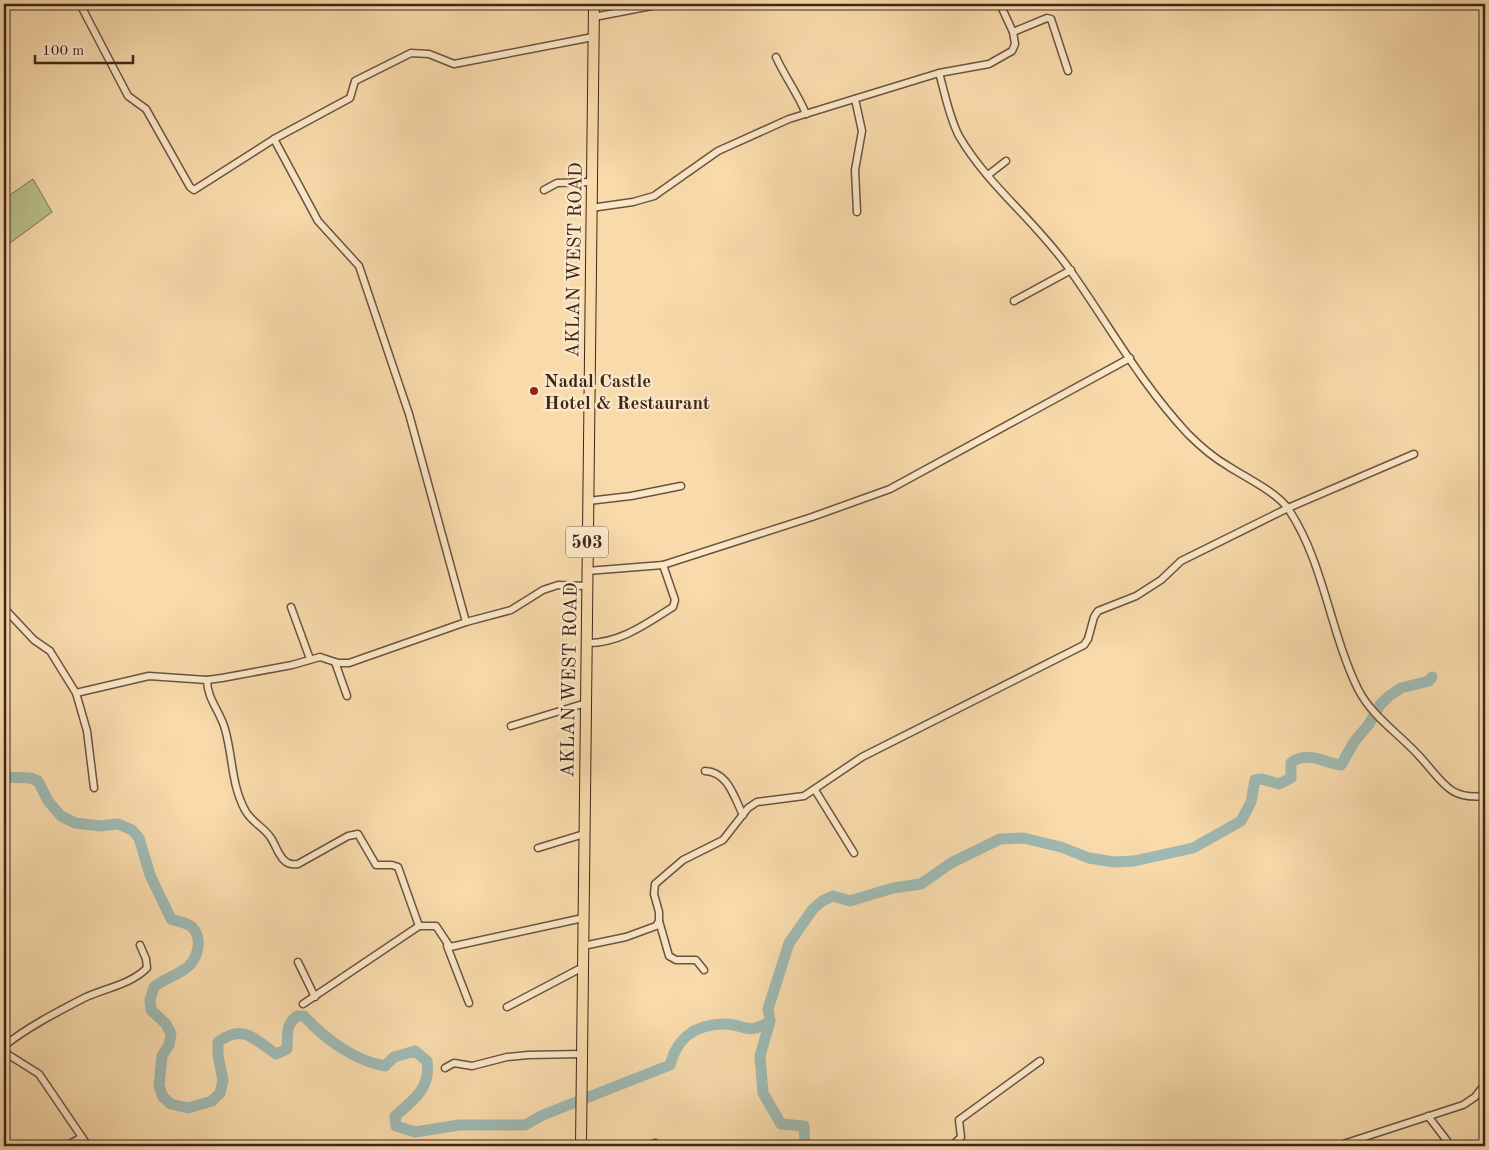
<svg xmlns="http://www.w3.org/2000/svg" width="1489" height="1150" font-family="'Old Standard TT',serif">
	<rect width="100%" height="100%" fill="#f8daab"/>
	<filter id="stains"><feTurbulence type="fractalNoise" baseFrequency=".004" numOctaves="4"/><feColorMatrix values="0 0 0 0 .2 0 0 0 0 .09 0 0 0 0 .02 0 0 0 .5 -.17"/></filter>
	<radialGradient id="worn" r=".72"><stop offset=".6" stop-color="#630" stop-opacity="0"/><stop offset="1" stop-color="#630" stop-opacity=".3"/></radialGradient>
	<polygon fill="#bac08c" stroke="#7c7353" points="33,179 52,212 6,246 4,242 4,199"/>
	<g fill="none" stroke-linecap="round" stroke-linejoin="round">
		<g stroke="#9fb9b2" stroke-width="11">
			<path d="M4,777L30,778L38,781L48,801L61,816L75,823L100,826L118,824L132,830L139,838L150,875L171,919C177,921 188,923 192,927C204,940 197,961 185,969C175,976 164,979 154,987L150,1000L151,1010L166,1024L171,1034L169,1045L162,1056L159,1086L163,1097L171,1104L188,1108L212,1101L220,1093L223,1080L218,1055V1042C244,1024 253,1038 276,1054L287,1049C288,1035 285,1025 297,1016H304C325,1039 355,1061 385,1066L394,1057L415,1051L427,1061C431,1088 414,1100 395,1116L396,1126L415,1132L459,1125H525L543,1115L670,1065C677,1038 694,1025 723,1024C745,1023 746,1037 770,1021"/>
			<path d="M805,1146L804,1126L781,1124L763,1093L760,1056L770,1021L768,1009L789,943L813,909L822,901L833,896L850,901L893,888L921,884L951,863L1000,839L1023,838L1061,847L1089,858L1114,862L1134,861L1193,848L1241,821L1251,802L1255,780L1262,779L1279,784L1291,778V763C1307,750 1325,763 1341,765L1354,742L1369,724L1380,705L1389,696L1401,688L1429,681L1432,677"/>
		</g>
		<g stroke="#6d533e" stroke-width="9">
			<g id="street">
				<polyline points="80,4 128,96 146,109 190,187 194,190 274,139 350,98 355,81 411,53 429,54 454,64 593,37"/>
				<polyline points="594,17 662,4"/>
				<polyline points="1013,32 1047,18 1051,19 1068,71"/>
				<path d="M776,57C785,77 798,94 806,114"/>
				<path d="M939,73C945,93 949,117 959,136C988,186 1037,222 1070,270C1109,325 1141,384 1188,434C1199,445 1214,458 1228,466C1246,478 1277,492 1289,510C1324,563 1330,632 1358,689C1372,717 1401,735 1421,758C1443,782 1449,800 1485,796"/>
				<polyline points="855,99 862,131 855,170 857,212"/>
				<polyline points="274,139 318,221 359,266 409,414 466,622"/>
				<polyline points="988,175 1006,161"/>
				<polyline points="544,190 557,183 591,182"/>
				<polyline points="591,208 633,202 654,196 718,151 789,119 939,73 989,64 1012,51 1015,44 1013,32 1000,4"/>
				<polyline points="1014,301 1071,270"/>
				<polyline points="588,501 631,496 681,486"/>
				<polyline points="587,571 663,565 812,517 890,489 1130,358"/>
				<polyline points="291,607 310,659"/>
				<polyline points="4,608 34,640 50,651 76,693 149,676 207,680 222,678 292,665 320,657 338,663 349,663 466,622 511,610 543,590 558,585 587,586"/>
				<path d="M586,643C619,644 646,624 673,607L675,600L663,565"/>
				<polyline points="335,662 347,696"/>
				<path d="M207,680C207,699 220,711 225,729C233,757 231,784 245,810C251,822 264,827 271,838C278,849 281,867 298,864L348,836L358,834L376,865H392L398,867L419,926"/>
				<polyline points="76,693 87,731 94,788"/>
				<polyline points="511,726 586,703"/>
				<path d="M705,771C728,772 734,797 743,815"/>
				<polyline points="815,790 854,853"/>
				<polyline points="538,848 584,834"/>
				<polyline points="659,921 669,956 676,960 696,960 704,970"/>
				<polyline points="447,946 469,1003"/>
				<polyline points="583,946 626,937 656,926 659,921 659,912 654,894 655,884 683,860 723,840 748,808 757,802 804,796 862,757 1084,645 1088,639 1094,617 1098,611 1136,596 1161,580 1181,561 1288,508 1414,454"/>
				<polyline points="298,962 315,997"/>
				<polyline points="303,1004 419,926 436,926 450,947 583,918"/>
				<polyline points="507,1007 583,967"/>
				<path d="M4,1046C28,1027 57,1012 84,998C105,988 130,985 147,968L146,959L140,945"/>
				<polyline points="4,1052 39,1074 88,1146"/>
				<polyline points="445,1068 454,1063 472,1066 507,1057 528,1055 582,1054"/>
				<polyline points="1428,1116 1451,1146"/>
				<polyline points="66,1146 82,1137"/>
				<polyline points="655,1146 655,1143"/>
				<polyline points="952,1146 961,1137 959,1120 1040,1061"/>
				<polyline points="1337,1146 1463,1105 1475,1097 1485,1084"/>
			</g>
		</g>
		<g stroke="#3f261a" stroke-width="12">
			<polyline id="primary" points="581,1146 594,4"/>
		</g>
		<use href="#street" stroke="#fae7c8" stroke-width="6"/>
		<use href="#primary" stroke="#f8daab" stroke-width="10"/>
	</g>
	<circle fill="#8f2418" stroke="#fae7c8" stroke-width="2" cx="534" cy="391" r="5"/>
	<g text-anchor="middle" stroke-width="5" stroke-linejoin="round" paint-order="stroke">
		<rect fill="#fae7c8" stroke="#77604e" stroke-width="1" x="566" y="526.5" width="42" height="31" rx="4"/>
		<g font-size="18" font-weight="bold" fill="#3f261a">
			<text x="587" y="548">503</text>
		</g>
		<g font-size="19" fill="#3f261a" stroke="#fae7c8">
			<text transform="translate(573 260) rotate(-89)" y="7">AKLAN WEST ROAD</text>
			<text transform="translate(568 680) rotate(-89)" y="7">AKLAN WEST ROAD</text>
		</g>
		<g font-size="19" font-weight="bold" fill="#3f261a" stroke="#fae7c8" text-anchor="start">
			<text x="544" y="387">Nadal Castle<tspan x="544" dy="22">Hotel &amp; Restaurant</tspan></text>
		</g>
	</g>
	<rect width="1489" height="1150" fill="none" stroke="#f8daab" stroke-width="20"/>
	<rect x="5" y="5" width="1479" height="1140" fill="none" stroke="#3f261a" stroke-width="2.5"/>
	<rect x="10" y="10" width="1469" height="1130" fill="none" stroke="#3f261a"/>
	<path d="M35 55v8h98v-8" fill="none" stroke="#3f261a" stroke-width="2.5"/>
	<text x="42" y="55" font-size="15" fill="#3f261a" stroke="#fae7c8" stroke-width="4" paint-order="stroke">100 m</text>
	<rect width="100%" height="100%" filter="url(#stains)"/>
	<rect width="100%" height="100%" fill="url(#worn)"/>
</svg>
